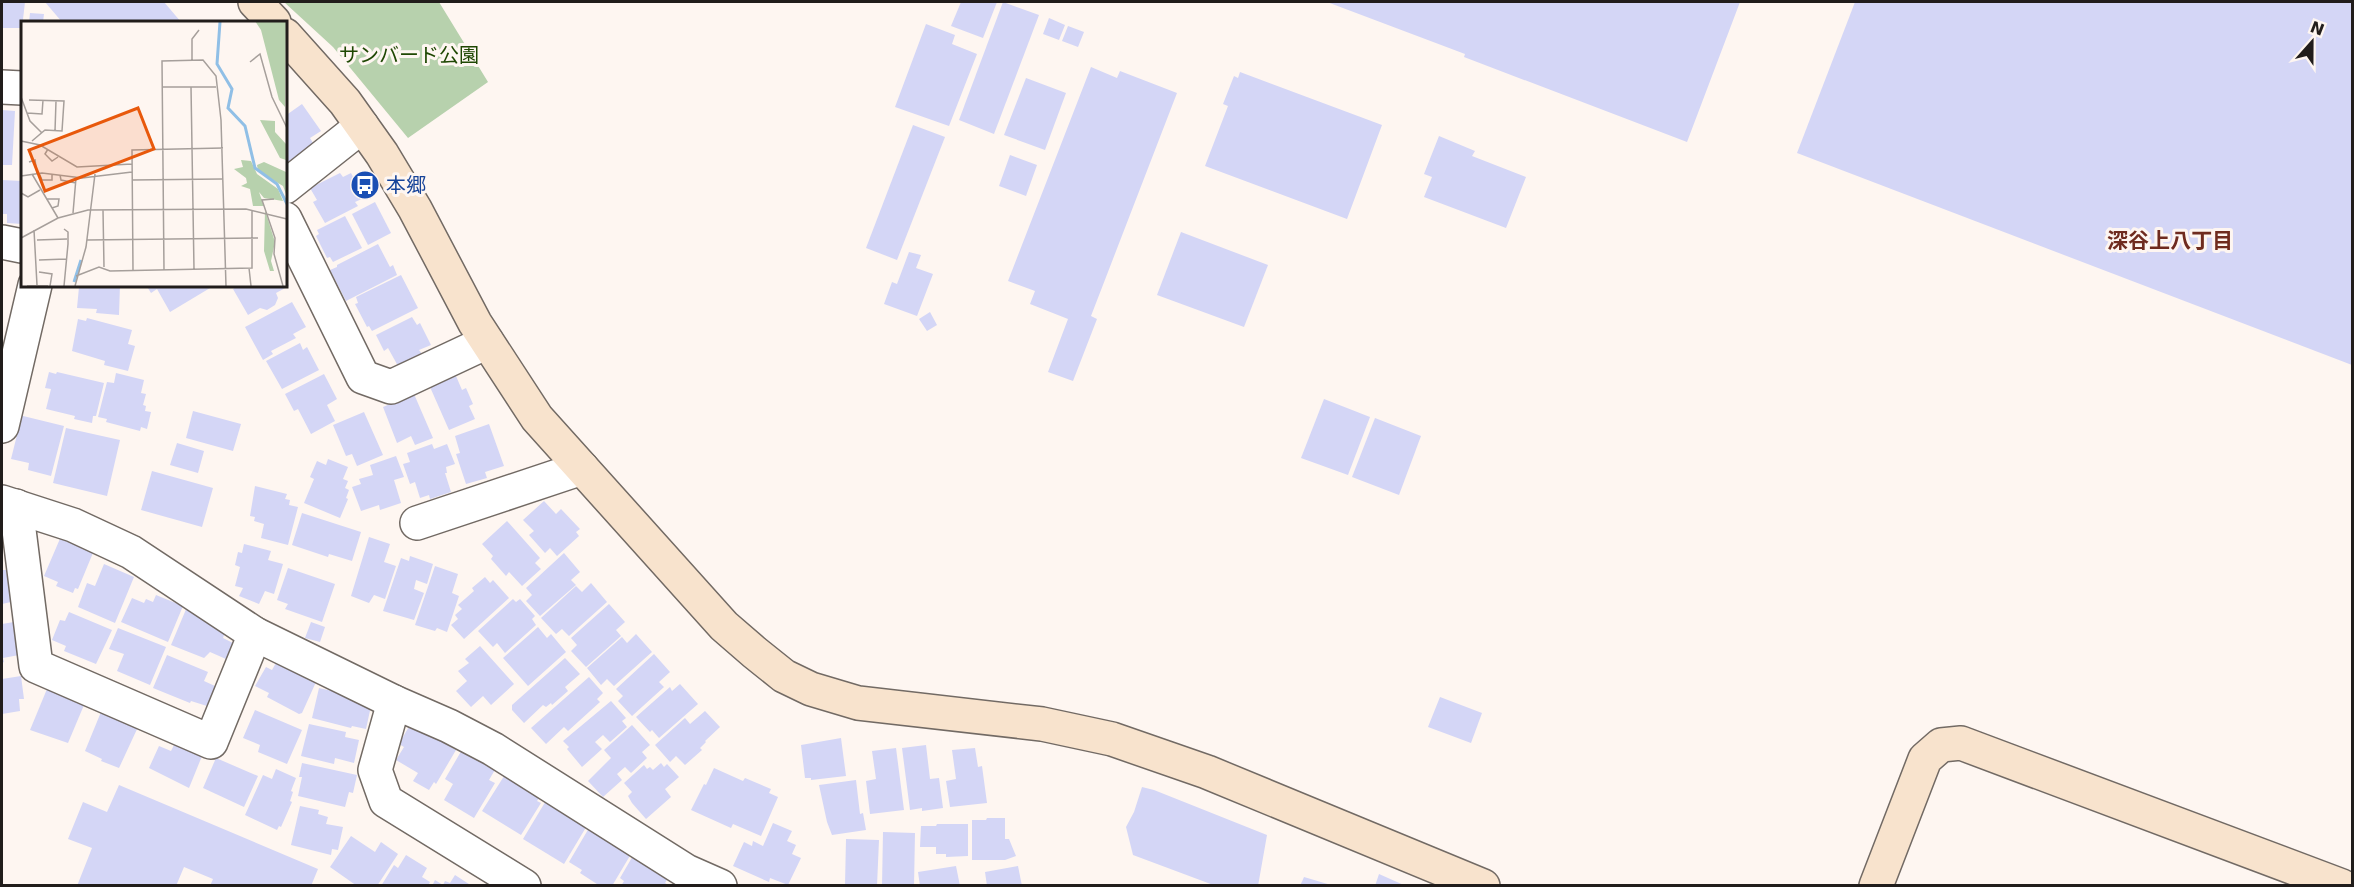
<svg xmlns="http://www.w3.org/2000/svg" width="2354" height="887" font-family="'DejaVu Sans','Noto Sans JP',sans-serif">
	<rect width="100%" height="100%" fill="#fef6f1"/>
	<polygon fill="#b7d1ad" points="284,2 439,2 488,82 408,138 333,47"/>
	<g fill="#d4d6f6">
		<polygon points="2,2 25,2 22,28 2,28"/>
		<polygon points="45,2 164,2 181,22 62,22"/>
		<polygon points="961,2 997,2 983,38 951,26"/>
		<polygon points="1003,2 1039,15 994,134 959,120"/>
		<polygon points="1327,2 1740,2 1687,142 1464,57 1465,54"/>
		<polygon points="1855,2 2352,2 2352,365 1797,153"/>
		<polygon points="30,13 44,14 43,22 29,22"/>
		<polygon points="1049,18 1065,25 1059,40 1043,34"/>
		<polygon points="926,24 955,35 952,44 977,54 949,126 895,107"/>
		<polygon points="1068,26 1084,32 1078,47 1062,41"/>
		<polygon points="1091,67 1117,78 1120,71 1177,93 1091,316 1097,319 1073,381 1048,372 1068,319 1030,304 1035,291 1008,281"/>
		<polygon points="1240,72 1382,125 1347,219 1205,166 1228,106 1223,104 1234,76 1238,78"/>
		<polygon points="1026,78 1066,93 1045,150 1004,135"/>
		<polygon points="302,104 321,131 310,138 316,148 291,165 285,156 285,116"/>
		<polygon points="2,110 15,111 12,165 2,165"/>
		<polygon points="913,125 945,137 897,260 866,248"/>
		<polygon points="1439,136 1475,151 1472,156 1526,177 1506,228 1424,197 1432,177 1424,174"/>
		<polygon points="1010,155 1037,165 1026,196 999,186"/>
		<polygon points="340,173 343,177 351,173 364,198 355,202 358,206 325,223 313,202 317,200 310,188"/>
		<polygon points="2,180 22,181 22,224 7,223 7,214 2,214"/>
		<polygon points="375,202 391,233 368,245 352,214"/>
		<polygon points="345,216 362,248 333,262 330,257 327,258 316,236 319,234 317,230"/>
		<polygon points="1181,232 1268,265 1244,327 1157,295"/>
		<polygon points="378,244 390,267 393,265 397,275 346,301 330,270 337,267 337,265"/>
		<polygon points="909,252 921,255 916,268 933,274 917,316 884,304 892,282 897,284"/>
		<polygon points="401,275 418,308 372,331 369,326 367,327 355,304 358,303 356,297"/>
		<polygon points="285,279 289,286 276,293 278,298 275,305 267,310 260,308 248,315 233,289 240,285 285,285"/>
		<polygon points="82,285 120,285 119,315 96,313 97,309 77,308 79,287 82,287"/>
		<polygon points="146,285 215,285 170,312 157,289 151,293"/>
		<polygon points="292,302 306,327 293,334 296,338 271,351 273,354 263,360 245,327"/>
		<polygon points="930,312 937,325 927,331 919,319"/>
		<polygon points="412,317 417,325 420,323 431,345 419,350 422,354 398,366 388,348 384,351 376,335"/>
		<polygon points="87,318 132,330 128,344 135,346 128,371 104,365 105,361 72,351 78,319 86,321"/>
		<polygon points="300,343 303,350 307,347 319,370 282,389 266,361"/>
		<polygon points="49,372 56,374 57,372 104,383 96,416 93,416 92,423 74,419 75,416 46,409 51,389 45,388"/>
		<polygon points="116,373 144,380 141,393 146,394 143,405 146,406 145,411 151,412 147,429 141,427 140,431 106,422 107,419 98,417 107,382 114,383"/>
		<polygon points="324,374 337,399 327,405 335,421 311,434 298,409 294,411 285,394"/>
		<polygon points="456,376 462,390 466,388 473,404 469,406 475,419 449,430 430,387"/>
		<polygon points="414,394 433,438 415,445 411,436 397,443 383,407"/>
		<polygon points="1324,399 1370,417 1348,475 1301,458"/>
		<polygon points="193,411 241,424 233,451 186,438"/>
		<polygon points="364,412 383,455 357,466 352,454 346,456 333,425"/>
		<polygon points="19,415 64,426 51,476 28,470 29,463 11,459 18,431 15,430"/>
		<polygon points="1375,418 1421,436 1399,495 1352,477"/>
		<polygon points="489,424 504,466 485,472 487,478 466,484 456,454 460,453 455,436"/>
		<polygon points="66,428 120,440 107,496 53,483"/>
		<polygon points="177,443 204,451 198,473 170,465"/>
		<polygon points="432,444 434,449 447,444 455,464 446,467 447,473 445,473 451,492 430,499 429,495 420,498 415,482 410,484 403,464 410,462 407,453"/>
		<polygon points="396,456 404,477 394,480 401,503 380,510 379,505 361,511 352,487 361,484 359,479 373,475 370,465"/>
		<polygon points="328,459 348,467 343,479 348,481 345,488 349,490 346,498 348,499 340,518 304,503 314,479 310,477 317,461 326,465"/>
		<polygon points="152,471 213,488 202,527 141,510"/>
		<polygon points="255,486 287,494 285,499 290,500 289,505 298,507 288,545 261,538 264,524 254,521 255,517 250,516"/>
		<polygon points="544,501 556,514 561,509 580,529 576,532 579,536 557,556 550,548 545,553 529,535 534,531 523,520"/>
		<polygon points="302,513 361,532 352,561 329,554 328,557 292,545"/>
		<polygon points="507,521 540,558 535,563 541,569 522,586 509,572 506,576 491,559 493,556 482,544"/>
		<polygon points="62,534 95,548 78,589 75,588 73,593 56,586 58,582 44,576"/>
		<polygon points="369,537 390,544 384,562 396,566 385,599 374,595 369,603 351,596"/>
		<polygon points="244,544 271,551 268,560 283,564 274,594 265,591 259,604 239,596 243,588 235,586 240,567 235,565 238,552 242,553"/>
		<polygon points="564,553 580,572 571,580 576,585 540,616 526,601 532,595 526,588"/>
		<polygon points="410,556 433,564 427,584 416,580 414,589 424,593 414,620 383,611 401,558 409,561"/>
		<polygon points="104,564 134,577 115,623 78,607 87,583 95,586"/>
		<polygon points="435,566 458,574 452,593 459,596 447,632 437,628 435,631 415,625"/>
		<polygon points="288,568 335,584 322,622 285,609 288,604 277,600"/>
		<polygon points="2,570 6,570 11,602 2,604"/>
		<polygon points="485,577 490,583 493,580 509,598 464,639 451,625 458,619 455,615 462,609 458,605 474,591 472,588"/>
		<polygon points="591,583 607,602 569,636 562,629 556,634 541,618 576,586 582,592"/>
		<polygon points="156,595 183,606 168,642 121,622 132,598 144,603 146,599 153,602"/>
		<polygon points="513,599 516,602 520,599 535,616 532,619 536,625 505,653 497,643 493,647 478,631"/>
		<polygon points="609,604 625,622 616,630 621,636 586,667 571,651 577,645 571,638"/>
		<polygon points="187,607 226,629 223,638 233,643 226,659 210,652 204,658 171,645"/>
		<polygon points="69,612 112,630 96,664 64,651 66,646 52,640 60,620 65,621"/>
		<polygon points="14,622 19,655 3,658 4,662 2,663 2,624"/>
		<polygon points="311,622 325,627 320,642 305,638"/>
		<polygon points="538,627 547,638 551,634 566,652 528,686 503,658"/>
		<polygon points="118,628 166,647 150,685 117,671 124,654 109,649"/>
		<polygon points="636,634 652,652 614,686 607,679 601,685 587,668 622,637 627,643"/>
		<polygon points="480,646 514,684 491,705 483,696 471,707 456,691 467,681 458,671 469,663 465,659"/>
		<polygon points="654,654 670,672 659,682 664,687 632,716 618,701 623,696 616,689"/>
		<polygon points="167,655 208,672 204,681 215,686 207,706 191,701 190,703 153,688"/>
		<polygon points="565,658 580,674 565,687 568,691 552,705 551,703 546,707 543,705 524,723 512,710 512,705"/>
		<polygon points="277,661 316,682 302,713 299,714 267,697 269,693 255,686 266,667 272,670"/>
		<polygon points="21,676 24,699 19,699 20,711 2,714 2,679"/>
		<polygon points="589,677 603,693 597,699 600,702 568,731 564,727 546,744 531,728"/>
		<polygon points="680,684 698,704 659,738 652,730 650,732 636,717 670,687 672,691"/>
		<polygon points="319,688 367,699 371,706 366,729 352,726 351,728 312,718"/>
		<polygon points="47,689 84,705 68,743 30,730"/>
		<polygon points="1440,697 1482,713 1471,743 1428,727"/>
		<polygon points="611,701 626,718 622,721 627,727 610,742 603,735 595,742 602,749 582,767 567,749 569,747 563,741"/>
		<polygon points="255,710 302,730 287,764 258,752 260,745 243,738"/>
		<polygon points="705,711 720,727 705,741 706,742 700,748 702,750 685,765 676,756 670,762 655,745 685,718 690,724"/>
		<polygon points="101,712 138,727 119,768 101,761 102,759 85,751"/>
		<polygon points="411,723 456,750 436,784 434,782 429,790 413,781 418,773 396,760 404,747 399,744"/>
		<polygon points="309,724 346,732 345,737 359,740 354,763 335,758 334,764 301,756"/>
		<polygon points="632,725 650,745 642,752 647,758 631,773 625,767 617,774 622,780 603,797 588,781 611,758 604,750"/>
		<polygon points="841,738 846,776 811,780 811,778 805,778 801,745"/>
		<polygon points="174,745 202,756 189,788 149,768 159,746 171,751"/>
		<polygon points="926,745 930,779 939,778 943,808 922,811 922,808 910,810 902,748"/>
		<polygon points="463,748 496,768 489,780 495,783 474,818 444,800 453,784 445,779"/>
		<polygon points="896,748 904,810 870,814 866,781 876,779 872,751"/>
		<polygon points="975,748 978,767 982,766 987,803 950,807 946,781 956,779 952,750"/>
		<polygon points="216,758 258,776 244,807 203,788"/>
		<polygon points="302,763 357,775 353,793 349,792 345,807 298,796 302,777 299,777"/>
		<polygon points="661,763 664,767 667,764 679,777 665,789 671,797 646,819 632,803 628,796 632,792 624,783 644,765 647,769 650,767 653,770"/>
		<polygon points="714,768 743,781 745,778 771,789 769,793 778,797 761,836 733,824 731,828 691,810 704,784 706,785"/>
		<polygon points="276,769 296,778 291,791 293,792 290,801 292,802 281,827 279,826 277,830 245,815 263,775 272,779"/>
		<polygon points="506,773 541,795 537,801 541,803 521,835 482,811"/>
		<polygon points="856,780 860,814 863,813 866,830 832,835 827,822 819,785"/>
		<polygon points="119,785 318,869 311,886 210,886 213,879 184,867 176,886 77,886 92,848 68,839 83,802 107,812"/>
		<polygon points="1142,787 1154,790 1267,835 1258,886 1216,886 1133,855 1126,827 1134,812"/>
		<polygon points="547,799 588,824 564,864 523,839"/>
		<polygon points="300,806 319,810 318,814 328,817 326,824 343,827 338,850 332,849 331,855 291,845"/>
		<polygon points="987,818 1005,818 1005,839 1009,839 1016,856 1005,860 972,860 972,820 986,820"/>
		<polygon points="773,823 792,831 787,841 796,845 792,854 801,858 788,885 770,878 769,882 733,866 744,842 752,846 753,841 763,846"/>
		<polygon points="937,824 968,824 968,856 946,857 946,854 936,854 936,847 920,847 921,826 936,826"/>
		<polygon points="589,828 631,854 612,886 600,886 580,873 582,870 569,862"/>
		<polygon points="883,832 915,833 914,886 882,886"/>
		<polygon points="351,836 375,852 381,842 398,854 377,886 357,886 330,867"/>
		<polygon points="846,839 879,840 877,886 845,885"/>
		<polygon points="634,854 670,875 665,883 670,886 621,886 624,881 620,878"/>
		<polygon points="406,855 427,868 422,877 430,882 428,886 381,886 394,865 398,868"/>
		<polygon points="956,866 960,886 920,886 918,872"/>
		<polygon points="1018,866 1022,886 987,886 985,872"/>
		<polygon points="1379,874 1406,886 1375,886"/>
		<polygon points="455,875 472,886 432,886 435,880 443,885 445,881 450,883"/>
		<polygon points="1304,877 1331,885 1331,886 1300,886"/>
	</g>
	<g fill="none" stroke-linecap="round" stroke-linejoin="round">
		<g stroke="#726a64" stroke-width="36">
			<g id="street">
				<polyline points="2,87 22,88"/>
				<polyline points="285,187 362,126"/>
				<polyline points="285,219 363,377 391,387 487,342"/>
				<polyline points="2,242 22,246"/>
				<polyline points="2,426 35,285"/>
				<polyline points="2,502 73,525 131,552 255,634 394,702 449,726 493,749 686,871 720,886"/>
				<polyline points="16,506 36,666 211,742 255,634"/>
				<polyline points="417,523 582,468"/>
				<polyline points="394,702 375,770 386,801 524,886"/>
			</g>
		</g>
		<g stroke="#726a64" stroke-width="36">
			<g id="secondary">
				<polyline points="255,2 274,22"/>
				<polyline points="285,35 345,102 382,154 415,209 475,323 537,418 724,626 754,652 784,676 811,689 858,703 1042,724 1112,739 1207,772 1483,886"/>
				<polyline points="1876,886 1925,759 1941,745 1961,743 2342,886"/>
			</g>
		</g>
		<use href="#street" stroke="#fff" stroke-width="33"/>
		<use href="#secondary" stroke="#f8e3cd" stroke-width="33"/>
	</g>
	<defs>
		<g id="bus-disc" transform="scale(1.5)"><circle r="9.5" fill="#1a4fb4" stroke="#fef6f1"/><path d="M-5-6H5V4H4V6H2V4H-2V6H-4V4H-5ZM-3.5-4V0h7V-4ZM-3.5 1.2v1.5H-2V1.2ZM2 1.2v1.5H3.5V1.2Z" fill="#fff"/></g>
	</defs>
	<g fill-rule="evenodd">
		<use href="#bus-disc" x="365" y="185"/>
	</g>
	<g text-anchor="middle" stroke-width="6" stroke-linejoin="round" paint-order="stroke">
		<g font-size="20" fill="#1f4803" stroke="#fef6f1">
			<text x="409" y="62">サンバード公園</text>
		</g>
		<g font-size="20" fill="#164399" stroke="#fef6f1" text-anchor="start">
			<text x="386" y="192">本郷</text>
		</g>
		<g font-size="21" font-weight="bold" fill="#6f2b1f" stroke="#fef6f1">
			<text x="2170" y="248">深谷上八丁目</text>
		</g>
	</g>
	<g transform="translate(21 21)">
		<rect width="266" height="266" fill="#fef6f1"/>
		<path d="M234,0H265L264,86L258,79L240,9ZM239,99L254,100V111L265,123V139L259,137ZM220,139L230,140L236,153L257,168L262,180L243,177L238,171L243,185H232L229,168L220,165L226,162L225,157L213,148L222,146ZM243,141L265,151V173L262,165L237,150L236,144ZM244,189L254,221L250,240L253,250H249L243,230Z" fill="#b7d1ad"/>
		<path fill="none" stroke="#90bfe6" stroke-width="3" d="M199,1L196,43L211,68L207,87L224,105L234,147L256,163L266,183M53,261L60,239"/>
		<path fill="none" stroke="#a69f9b" stroke-width="1.5" d="M171,40V18L178,9M229,41L239,33L251,76L266,107M141,66H195M170,66L173,248M0,76L9,100L21,112M8,79L43,80L41,110L24,109L11,120M6,92L21,93L22,79M34,110L35,80M0,120L19,124L56,146L111,143M27,128L24,133L31,140L37,136M8,141L14,139L16,152M18,152L21,159H31V153M11,153L37,197M39,154L40,159L55,162M0,155L21,152L61,157L111,151M111,159L201,158M0,172L7,176L19,169M25,178H38L37,185L31,187M253,178L241,179L254,217L253,233L262,265M82,189L83,246M52,192L55,157M13,209L16,264M0,217L37,197L67,189L225,188L266,198M16,219L46,218M66,219L237,217M18,239L45,238M228,247L230,265M112,249L111,129L202,127M143,249L141,40L182,39L195,55L200,99L205,265M18,251L31,253L29,265M55,255L78,246L89,250L231,247V189M6,265H27M43,265L47,223V211L43,208M54,265L65,226L74,153"/>
		<path fill="#e8590c" fill-opacity="0.15" stroke="#e8590c" stroke-width="3" d="M117,87L133,128L24,170L8,129Z"/>
		<rect width="266" height="266" fill="none" stroke="#211d1b" stroke-width="3"/>
	</g>
	<rect width="2354" height="887" fill="none" stroke="#211d1b" stroke-width="6"/>
	<g transform="translate(2312 42) rotate(21)" stroke="#fef6f1" stroke-width="4.5" paint-order="stroke">
	<path d="M0-4.5L10 22L0 15L-10 22Z" fill="#211d1b"/>
	<text y="-9" font-size="16" font-weight="bold" text-anchor="middle" fill="#211d1b">N</text>
	</g>
</svg>
